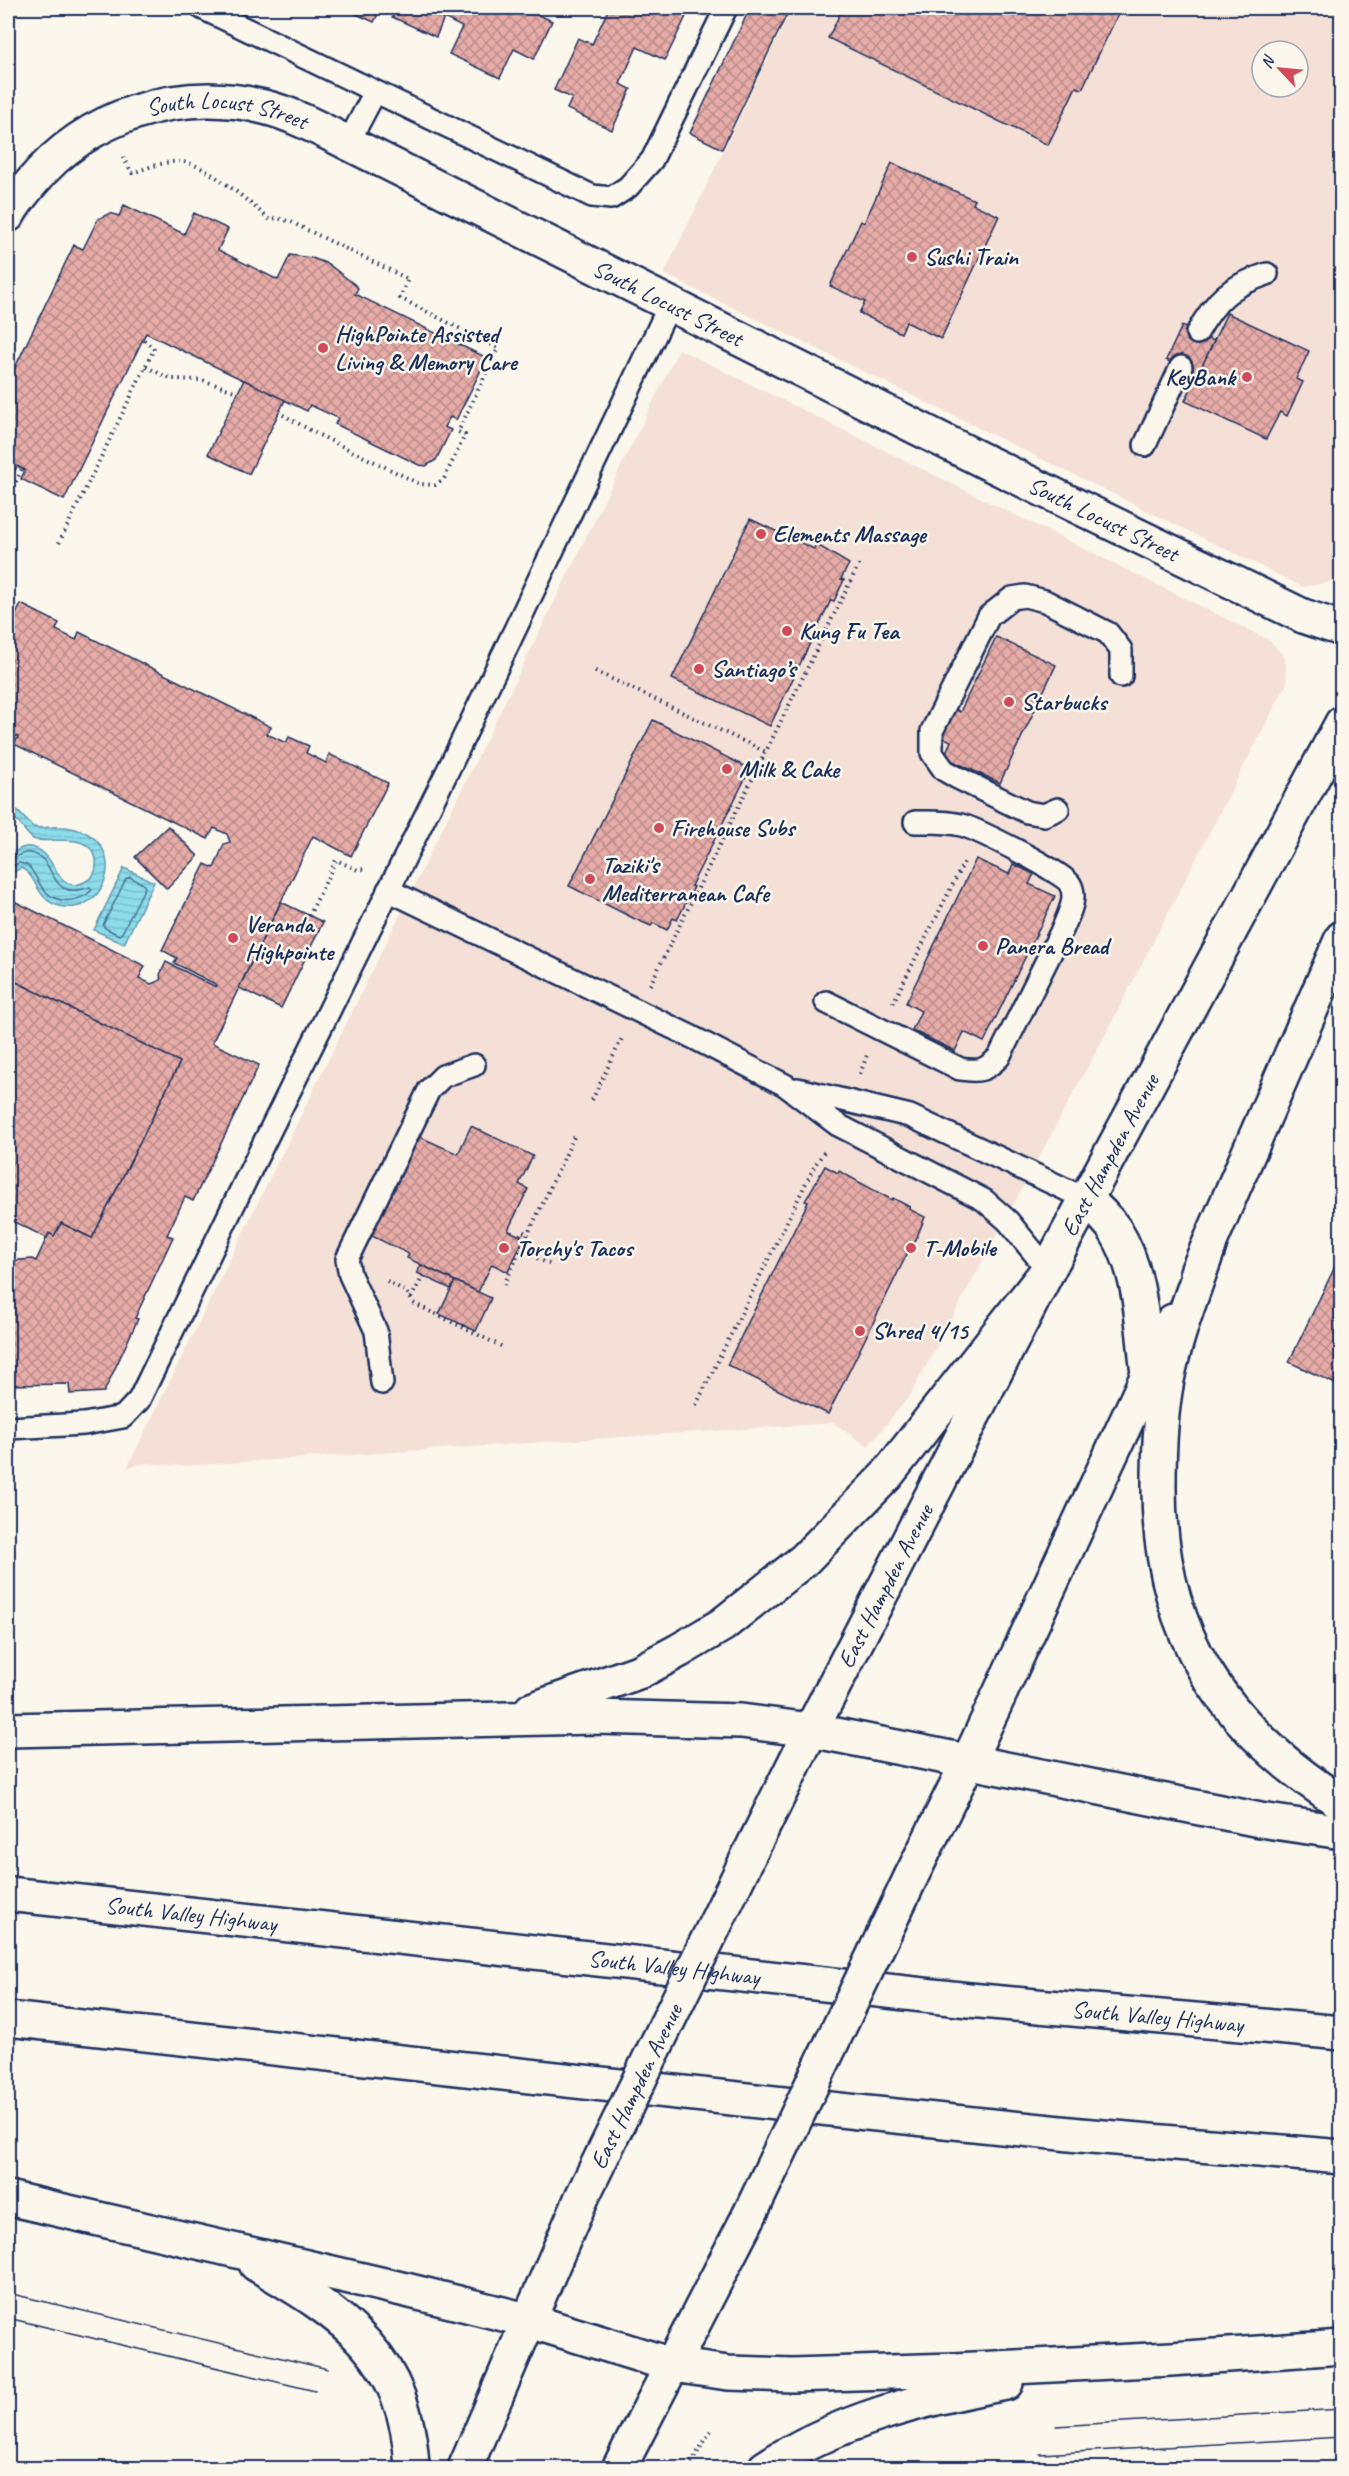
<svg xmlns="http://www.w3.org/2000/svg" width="1349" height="2476" font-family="Caveat,sans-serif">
	<defs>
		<pattern id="water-rules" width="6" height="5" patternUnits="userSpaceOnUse" patternTransform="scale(1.5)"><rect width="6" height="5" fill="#8ddcea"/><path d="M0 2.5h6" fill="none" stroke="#79bdcb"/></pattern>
		<pattern id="building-cross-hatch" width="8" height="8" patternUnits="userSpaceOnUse" patternTransform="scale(1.5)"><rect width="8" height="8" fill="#e7aca7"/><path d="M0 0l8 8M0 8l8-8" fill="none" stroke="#ba8c8b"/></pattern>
	</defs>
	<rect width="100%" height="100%" fill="#fbf7ec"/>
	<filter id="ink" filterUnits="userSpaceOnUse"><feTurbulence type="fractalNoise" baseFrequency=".0167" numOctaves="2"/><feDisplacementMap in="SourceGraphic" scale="12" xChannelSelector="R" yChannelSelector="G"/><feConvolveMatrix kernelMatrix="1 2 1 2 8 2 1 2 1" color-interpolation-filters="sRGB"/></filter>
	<g filter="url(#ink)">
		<g fill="#f5e0d7" fill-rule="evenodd">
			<path d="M792,8H1341V580L1303,587L664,274ZM1262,51H1298V87H1262Z"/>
			<polygon points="679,349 1269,640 1285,657 1287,683 1104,1037 911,1394 868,1447 834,1423 182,1466 146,1463 127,1468"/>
		</g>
		<g fill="url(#water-rules)" stroke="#5f97b2" stroke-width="1.5">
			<path d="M8,803C18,809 29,825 34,827C40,829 46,827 52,827C67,826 85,829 96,840C123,867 97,916 59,906C35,899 38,876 21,868L8,875V854C19,851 24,843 37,849C57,857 58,899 88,880C93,877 96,871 96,865C97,859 95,853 90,848C76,834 50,844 33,839C23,831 19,819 8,813Z"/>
			<polygon points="124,868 154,882 124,944 94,930"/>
		</g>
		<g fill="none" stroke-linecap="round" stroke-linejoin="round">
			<g stroke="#497496" stroke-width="1.5">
				<path d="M8,860C16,859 21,851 30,853C59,857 45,903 90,887L92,890C79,903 57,905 44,890C37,882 35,872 27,865L19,863L8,868"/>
				<polygon points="130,877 143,884 145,887 122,933 119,935 105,928 103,925 126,879"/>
			</g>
		</g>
		<g fill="url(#building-cross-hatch)" stroke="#1b2f5e" stroke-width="1.5">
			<polygon points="343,8 381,8 374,22"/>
			<polygon points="397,8 539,8 536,14 552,21 534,59 514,49 500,78 449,54 462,27 444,18 436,37 392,17"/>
			<polygon points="609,8 690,8 665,60 637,47 620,84 631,89 612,130 567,109 572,98 554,90 578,38 592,44"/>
			<polygon points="750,8 790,8 722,149 690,133"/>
			<polygon points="843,8 1121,8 1082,89 1076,87 1048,145 828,38"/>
			<polygon points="892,163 975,200 973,204 999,216 941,339 906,322 901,333 859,313 865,302 830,286 861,221 864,223"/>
			<polygon points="124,205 184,234 194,213 228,229 218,250 278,280 290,255 312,258 328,264 354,284 358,288 355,294 487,358 456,420 450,417 444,427 451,430 436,460 426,466 419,465 335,424 338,418 310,405 307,411 146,333 64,500 21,479 25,470 17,466 12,477 8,475 8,382 74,245 83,249 98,219 110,213 119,216"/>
			<polygon points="1227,313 1309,351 1296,379 1303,382 1287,416 1280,412 1266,439 1185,401"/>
			<polygon points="1182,326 1214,341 1198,374 1166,360"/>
			<polygon points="244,380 285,400 249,474 208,454"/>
			<polygon points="750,519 814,549 816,544 849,564 841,579 844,580 834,601 831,600 770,726 672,679"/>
			<polygon points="21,604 59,623 56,630 76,640 79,632 271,727 267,734 286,743 289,737 309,746 306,753 326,763 329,754 388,783 351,856 313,836 212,1043 259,1065 193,1201 185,1197 167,1235 173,1237 135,1318 138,1319 104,1392 70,1394 69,1384 8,1385 8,1261 32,1259 36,1261 49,1233 54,1236 61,1223 92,1238 180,1062 8,978 8,898 145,966 139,978 151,984 161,980 160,975 166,962 216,987 217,985 174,963 177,958 162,950 205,864 214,868 224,844 230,842 227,834 214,828 208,839 14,744 18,737 8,732 8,621 12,623"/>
			<polygon points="996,637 1056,665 1000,783 944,757 951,741 938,735 951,707 960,712"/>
			<polygon points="653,720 750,769 691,886 694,887 677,920 673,918 667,930 653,923 651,926 633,918 569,886"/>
			<polygon points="168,826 198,856 167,889 135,857"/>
			<polygon points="976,859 1009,874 1013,864 1034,874 1029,884 1055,896 984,1042 964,1032 955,1051 912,1030 921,1011 906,1003"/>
			<polygon points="281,902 323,922 281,1008 239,988"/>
			<polygon points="8,978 180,1062 92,1238 61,1223 54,1236 49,1233 47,1238 8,1219"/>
			<polygon points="471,1126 533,1156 519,1184 528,1189 508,1230 524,1238 508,1272 492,1264 478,1292 407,1258 409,1254 370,1235 418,1136 458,1154"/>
			<polygon points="825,1166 838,1173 839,1171 892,1200 893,1198 910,1207 909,1209 925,1217 912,1249 910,1248 828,1414 727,1365 808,1202 805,1201"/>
			<polygon points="1342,1252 1342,1387 1289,1362"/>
			<polygon points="421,1265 455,1281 451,1289 417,1273"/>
			<polygon points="455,1281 491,1298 476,1331 439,1314"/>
		</g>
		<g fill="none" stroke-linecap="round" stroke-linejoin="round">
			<g stroke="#1b2f5e" stroke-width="26">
				<g id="lane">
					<polyline points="202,8 592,196 611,198 628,187 652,160 726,8"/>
					<polyline points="348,143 375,92"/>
					<path d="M1197,333C1216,299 1230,286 1267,274"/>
					<polyline points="1145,445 1181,367"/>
					<polyline points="1058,809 1044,815 1027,812 956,777 944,770 932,753 932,731 989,616 1012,598 1025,596 1045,601 1108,633 1121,650 1121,676"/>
					<polyline points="388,890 692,1037 785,1085 838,1125 984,1200 1008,1221 1048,1270"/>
					<path d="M826,1002L960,1069C979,1072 985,1071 999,1057L1063,928C1068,915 1078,898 1070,884C1063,872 977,829 961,825C946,821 930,822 915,822"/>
					<polyline points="797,1089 910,1116 1086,1199"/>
					<polyline points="382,1383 376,1331 350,1275 347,1259 429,1090 443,1076 474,1065"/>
					<polyline points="8,1428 84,1424 123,1417 139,1400 255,1161 451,764 670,304"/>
				</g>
			</g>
			<g stroke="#1b2f5e" stroke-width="38">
				<g id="street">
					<path id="s1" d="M8,215C14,203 23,193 32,182C88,115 179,86 264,107C293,114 322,130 348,143L980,459L1303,616L1342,629"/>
				</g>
			</g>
			<g stroke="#1b2f5e" stroke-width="38">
				<g id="primary">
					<path d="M1086,1199C1096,1209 1107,1218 1115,1230C1142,1272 1142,1327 1148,1374"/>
					<polyline points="1197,1272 1342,938"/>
					<path id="s2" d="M811,1730L1048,1270L1342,723"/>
					<polyline points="969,1760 1173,1321"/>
				</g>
			</g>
			<g stroke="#1b2f5e" stroke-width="38">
				<g id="highway">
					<path d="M1209,1246C1194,1290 1176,1334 1167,1380C1160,1415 1159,1449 1159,1484C1158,1630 1220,1726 1342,1803"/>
					<polyline points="531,1710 641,1671 680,1650 722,1625 804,1560 886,1476 1048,1270"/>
					<polyline points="8,1730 596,1717 741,1721 811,1730 1260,1820 1342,1832"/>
					<polyline points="751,1851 811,1730"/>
					<polyline points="911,1877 969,1760"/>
					<path id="s3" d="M8,1894L969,2000L1342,2033"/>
					<polyline points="8,2019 867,2113 1080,2135 1342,2157"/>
					<polyline points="8,2198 406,2290 527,2320 672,2365 728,2373 792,2375 954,2370 1171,2359 1342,2347"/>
					<path d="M256,2264C345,2316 407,2356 412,2468"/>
					<polyline points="465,2468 582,2197"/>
					<polyline points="619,2468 749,2216"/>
					<path d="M765,2468C835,2421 925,2398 1006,2383"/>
				</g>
			</g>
			<g stroke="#1b2f5e" stroke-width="4" stroke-dasharray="1.5 4.5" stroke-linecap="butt">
				<path d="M123,157L132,173C148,168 166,160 183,162C208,165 250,203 269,219L278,218L291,222L408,279L400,298L498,348L458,432L465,435L444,479L435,485L420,484L315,433L280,413"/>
				<polyline points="146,367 172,379 202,380 237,392"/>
				<polyline points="8,498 22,469"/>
				<polyline points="59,543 154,349 143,339"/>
				<polyline points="595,671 766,752"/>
				<polyline points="309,916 336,860 358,870 364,869"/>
				<polyline points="650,985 860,562"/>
				<polyline points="893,1003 965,860"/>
				<polyline points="860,1074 867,1055"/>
				<polyline points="592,1100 623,1036"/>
				<polyline points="520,1235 522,1231 529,1235"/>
				<polyline points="521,1250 553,1266"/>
				<polyline points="387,1281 407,1292 413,1303 505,1348"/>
				<polyline points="504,1285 574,1137"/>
				<polyline points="411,1298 423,1276"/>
				<polyline points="696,1405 815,1165 824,1152"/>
				<polyline points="688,2468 713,2427"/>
			</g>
			<use href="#lane" stroke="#fbf7ec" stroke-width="21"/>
			<use href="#street" stroke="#fbf7ec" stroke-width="33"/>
			<use href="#primary" stroke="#fbf7ec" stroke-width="33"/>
			<use href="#highway" stroke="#fbf7ec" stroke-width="33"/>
			<g stroke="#1b2f5e" stroke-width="1.5">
				<polyline points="8,2293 328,2369"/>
				<polyline points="8,2318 315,2391"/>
				<polyline points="1056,2426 1342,2409"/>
				<polyline points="1040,2454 1342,2437"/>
			</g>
			<g stroke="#1b2f5e" stroke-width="38" stroke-linecap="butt">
				<g id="highway-bridge">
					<path id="s4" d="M582,2197L751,1851"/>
					<polyline points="749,2216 911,1877"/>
				</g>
			</g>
			<use href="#highway-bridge" stroke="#fbf7ec" stroke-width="33"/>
		</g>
	</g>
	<g fill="#d1495b" stroke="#fbf7ec" stroke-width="2">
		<circle cx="912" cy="257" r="6"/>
		<circle cx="323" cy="348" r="6"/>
		<circle cx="1247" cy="377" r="6"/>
		<circle cx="761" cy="534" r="6"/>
		<circle cx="787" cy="631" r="6"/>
		<circle cx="699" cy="669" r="6"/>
		<circle cx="1009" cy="702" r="6"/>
		<circle cx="727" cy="769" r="6"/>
		<circle cx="659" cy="828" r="6"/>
		<circle cx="590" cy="879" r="6"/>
		<circle cx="233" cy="938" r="6"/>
		<circle cx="983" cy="946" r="6"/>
		<circle cx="504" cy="1248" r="6"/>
		<circle cx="911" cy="1248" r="6"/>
		<circle cx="860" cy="1331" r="6"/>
	</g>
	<g text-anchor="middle" stroke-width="5" stroke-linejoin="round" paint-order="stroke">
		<g font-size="24" fill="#1b2f5e" stroke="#fbf7ec">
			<text dy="8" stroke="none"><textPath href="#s1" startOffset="261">South Locust Street</textPath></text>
			<text dy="8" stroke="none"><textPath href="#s1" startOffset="747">South Locust Street</textPath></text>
			<text dy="8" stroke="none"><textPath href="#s1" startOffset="1233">South Locust Street</textPath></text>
			<text dy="8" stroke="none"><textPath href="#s2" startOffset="648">East Hampden Avenue</textPath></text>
			<text dy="8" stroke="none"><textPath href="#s2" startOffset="162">East Hampden Avenue</textPath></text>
			<text dy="8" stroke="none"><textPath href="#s3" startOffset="184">South Valley Highway</textPath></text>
			<text dy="8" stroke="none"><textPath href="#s3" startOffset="670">South Valley Highway</textPath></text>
			<text dy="8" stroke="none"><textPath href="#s3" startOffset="1156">South Valley Highway</textPath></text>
			<text dy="8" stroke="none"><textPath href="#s4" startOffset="123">East Hampden Avenue</textPath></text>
		</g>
		<g font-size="24" font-weight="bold" fill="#1b2f5e" stroke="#fbf7ec" text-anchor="start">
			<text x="924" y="265">Sushi Train</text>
			<text x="335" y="342">HighPointe Assisted<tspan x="335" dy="28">Living &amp; Memory Care</tspan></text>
			<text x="1235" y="385" text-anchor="end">KeyBank</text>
			<text x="773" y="542">Elements Massage</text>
			<text x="799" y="639">Kung Fu Tea</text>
			<text x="711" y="677">Santiago’s</text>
			<text x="1021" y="710">Starbucks</text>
			<text x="739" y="777">Milk &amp; Cake</text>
			<text x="671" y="836">Firehouse Subs</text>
			<text x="602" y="873">Taziki's<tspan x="602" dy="28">Mediterranean Cafe</tspan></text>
			<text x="245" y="932">Veranda<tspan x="245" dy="28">Highpointe</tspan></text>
			<text x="995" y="954">Panera Bread</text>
			<text x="516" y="1256">Torchy's Tacos</text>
			<text x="923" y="1256">T-Mobile</text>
			<text x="872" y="1339">Shred 4/15</text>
		</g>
	</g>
	<rect width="1349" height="2476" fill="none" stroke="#fbf7ec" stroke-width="30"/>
	<rect x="15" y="15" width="1319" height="2446" fill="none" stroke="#1b2f5e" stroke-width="2" filter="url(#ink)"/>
	<g transform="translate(1280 69) rotate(296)"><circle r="28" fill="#fbf7ec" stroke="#a1a7b3" stroke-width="1.5"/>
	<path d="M0-4.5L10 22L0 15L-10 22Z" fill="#d1495b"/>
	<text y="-9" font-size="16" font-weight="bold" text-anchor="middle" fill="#1b2f5e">N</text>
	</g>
</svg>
